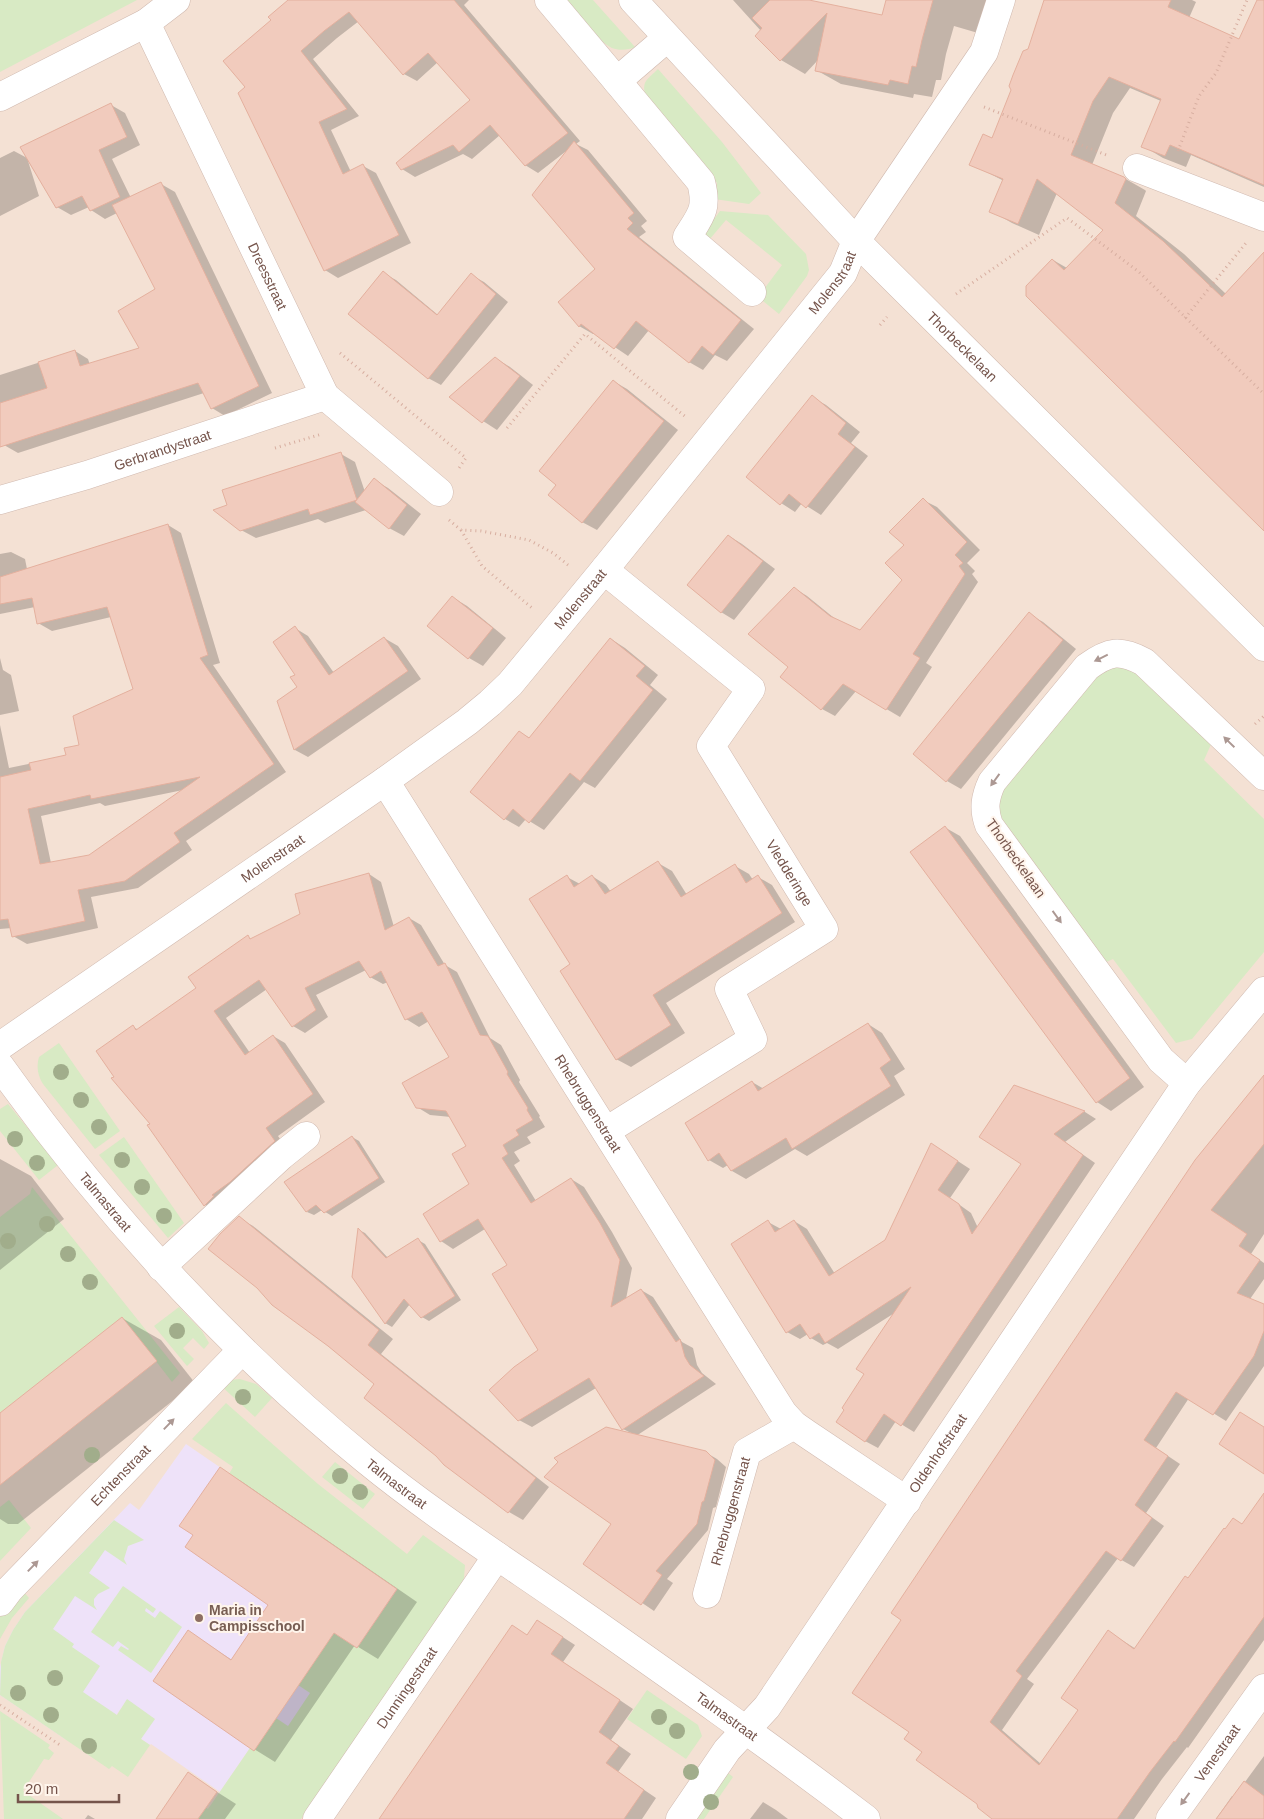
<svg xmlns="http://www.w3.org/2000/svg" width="1264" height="1819" font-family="Arial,sans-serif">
	<rect width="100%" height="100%" fill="#fcf1e6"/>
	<rect fill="#f4e1d4" x="0" y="0" width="1264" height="1819"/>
	<polygon fill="#eee2f9" points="186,1444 397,1589 357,1648 332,1708 250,1748 220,1792 151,1744 150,1745 141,1739 127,1700 113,1720 65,1739 0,1695 0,1667 5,1646 13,1630 25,1612 130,1503 139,1510"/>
	<g fill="#d8eac4">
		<polygon points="0,0 137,0 0,72"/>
		<path d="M567,0H593L635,47C629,50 619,51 612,48C596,40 579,14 567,0Z"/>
		<path d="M658,69L722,142L761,193L749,204L714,199L716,193L717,183L646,97C641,81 647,80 658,69Z"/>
		<polygon points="720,211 768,215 806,254 809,270 807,276 779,314 758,297 782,265 726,220 709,240 703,234"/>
		<polygon points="1122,660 1213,740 1204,760 1264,819 1264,952 1192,1039 1176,1043 1113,959 1102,964 1000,824 993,803 1095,670"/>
		<path d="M59,1043L120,1131L95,1149L43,1084C38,1076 36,1067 39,1057Z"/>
		<polygon points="8,1104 58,1165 39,1180 0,1131 0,1109"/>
		<polygon points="124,1137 184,1223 168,1238 99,1155"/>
		<polygon points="32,1187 180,1373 172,1382 122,1317 0,1413 0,1217 30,1194"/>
		<polygon points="179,1307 202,1331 209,1343 204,1349 193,1338 183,1348 194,1359 187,1366 154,1326"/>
		<polygon points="240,1379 256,1384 272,1398 255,1417 220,1385 230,1380"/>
		<polygon points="226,1403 318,1484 407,1554 423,1535 465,1565 464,1578 457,1593 301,1819 188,1819 180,1790 208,1809 250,1748 276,1718 288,1726 310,1693 298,1685 334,1633 357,1648 397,1590 229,1474 233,1467 192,1439"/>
		<polygon points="335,1462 375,1494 363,1509 322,1477"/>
		<polygon points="9,1500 31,1528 0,1561 0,1507"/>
		<polygon points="114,1520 144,1540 128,1546 124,1559 127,1565 105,1550 89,1573 110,1588 98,1594 94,1599 94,1605 97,1610 75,1596 53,1629 74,1644 72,1647 100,1666 83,1692 117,1715 127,1699 155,1719 141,1739 150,1745 128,1777 112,1766 109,1769 0,1695 1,1662 5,1646 13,1630 25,1612"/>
		<polygon points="123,1586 156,1609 153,1613 146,1608 145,1611 155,1618 160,1611 182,1627 151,1673 118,1650 121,1646 128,1650 129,1649 118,1641 113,1647 91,1632"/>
		<polygon points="22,1590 29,1598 12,1618 0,1639 0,1617"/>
		<polygon points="647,1690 698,1725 702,1736 686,1759 627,1719"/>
		<polygon points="0,1711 50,1745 48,1748 54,1753 49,1760 44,1759 23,1791 63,1819 4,1819"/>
		<polygon points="728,1773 733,1777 704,1819 699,1819 696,1817"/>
	</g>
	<g fill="#0003" fill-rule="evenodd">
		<polygon points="290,0 469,0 464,5 580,141 576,144 588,150 647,221 641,226 646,232 639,237 754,329 727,361 715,355 703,370 689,362 649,330 628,356 594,333 593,334 579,326 597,270 565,152 538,173 525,165 500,135 472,159 463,154 415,177 402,169 398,163 472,100 438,62 417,81 404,74 359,21 337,38 313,59 359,116 331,130 351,172 363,166 376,173 411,243 338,278 325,270 247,87 273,20"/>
		<polygon points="733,0 803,0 882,16 887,0 987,0 978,33 954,26 946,54 941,80 936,80 932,97 914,94 913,98 841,84 816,70 818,60 805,74 781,60 761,31"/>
		<polygon points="1045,0 1192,0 1196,2 1189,18 1240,41 1258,0 1264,0 1264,187 1191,155 1186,167 1163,158 1143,146 1161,101 1130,88 1113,113 1092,165 1124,178 1145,190 1146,191 1136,216 1184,254 1226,294 1264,264 1264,530 1053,260 1067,268 1105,230 1057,193 1039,235 1012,223 991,211 1004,181 971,164 993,140 1029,50"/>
		<polygon points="111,105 125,113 140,145 112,159 131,198 161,184 175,192 272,393 225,416 212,408 204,393 18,453 4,445 0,432 0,375 75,351 88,359 90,365 141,348 157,290 117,213 105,219 91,210 89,207 71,215 57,207 28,161 39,196 0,216 0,158 14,151 29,159"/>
		<polygon points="383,273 396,280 438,315 471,275 484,282 508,302 441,385 428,378"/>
		<polygon points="495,358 510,367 533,385 497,430 483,421"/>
		<polygon points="613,381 627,389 678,430 597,530 582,522"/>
		<polygon points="812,397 826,405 860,432 851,443 868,456 821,515 802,503 795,512 781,503"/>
		<polygon points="341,454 355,462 365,492 374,480 388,488 421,514 404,536 389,528 366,510 325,523 318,519 256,538 241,530 229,506"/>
		<polygon points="923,500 937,507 980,550 967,563 975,571 972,574 978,582 926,663 932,667 900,717 856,691 835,716 822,709 782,677 790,667 794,588 807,596 839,622 861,632 903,580 906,545"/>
		<path d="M168,525L181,533L220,663L213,665L286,772L186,841L192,850L138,888L91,897L98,928L27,944L13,936L12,928L0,929V725L9,768L67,756L80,746L135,690L111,617L52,631L38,623L35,607L0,614V554L11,552L25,559L27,569ZM183,790L90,856L51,863L41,816L100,803L105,806Z"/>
		<polygon points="729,536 742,544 775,569 734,620 721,612"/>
		<polygon points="452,597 467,606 506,638 483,666 469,658"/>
		<polygon points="1029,614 1043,622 1076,649 961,789 947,781"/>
		<polygon points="295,628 308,636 334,673 384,638 398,646 421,679 308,757 295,750 299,688 296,675"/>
		<polygon points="611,639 625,648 658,675 650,685 667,699 595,788 584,782 544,830 526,819 519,827 505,819 471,792 519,732 530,738"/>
		<polygon points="0,658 3,670 11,675 19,711 0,715"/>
		<polygon points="946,828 960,836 1144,1087 1111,1111 1097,1102"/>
		<polygon points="658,863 672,871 687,895 735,866 749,874 753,880 758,877 772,885 795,922 666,1003 685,1033 631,1067 616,1059 572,965 567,877 580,884 592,876 606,885 611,892"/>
		<polygon points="369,874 381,882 394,927 409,918 421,925 445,965 457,972 490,1038 501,1045 520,1080 519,1082 540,1116 539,1117 545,1127 527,1137 531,1143 514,1152 520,1161 514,1165 536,1201 571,1179 584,1187 612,1232 632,1268 626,1299 641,1290 653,1297 682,1342 693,1348 697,1365 702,1373 716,1384 636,1436 705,1452 717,1459 726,1467 716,1507 713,1508 708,1530 667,1579 673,1583 654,1611 585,1564 612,1524 633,1434 623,1429 596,1388 532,1427 519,1420 540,1350 509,1265 485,1229 453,1249 441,1241 471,1184 467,1146 451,1117 430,1115 417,1107 451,1057 429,1021 419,1027 406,1019 388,982 383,984 370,977 366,970 316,995 328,1017 305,1033 293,1026 267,989 226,1018 250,1053 273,1036 285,1043 325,1102 278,1136 287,1149 217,1212 205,1205 152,1124 116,1077 133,1027 139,1030 198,988 248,937 252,940 302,915"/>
		<polygon points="868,1024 882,1033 905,1069 894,1076 905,1095 807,1156 795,1149 746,1179 732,1171 728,1165 723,1168 709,1160 752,1082 764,1089"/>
		<polygon points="1264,1076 1264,1234 1251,1254 1264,1263 1264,1279 1250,1299 1264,1305 1264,1366 1226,1421 1189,1398 1156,1448 1180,1464 1146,1513 1164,1526 1134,1567 1118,1558 1027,1679 1034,1684 1002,1730 1041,1764 1080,1709 1109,1632 1136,1649 1189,1580 1242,1525 1264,1495 1264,1640 1188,1748 1187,1747 1162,1779 1134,1819 1000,1819 924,1752"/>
		<polygon points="1015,1086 1085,1112 1096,1119 1065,1142 1095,1163 914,1432 896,1421 878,1448 865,1441 866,1374 896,1312 838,1349 827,1343 823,1345 811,1338 808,1334 800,1339 787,1332 768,1222 781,1229 794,1221 807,1229 835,1274 886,1240 944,1152 970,1169 950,1198 971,1213 978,1228 1023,1164"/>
		<polygon points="352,1137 359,1141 385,1182 332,1216 322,1210 314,1215 307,1212"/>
		<polygon points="0,1159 31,1176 64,1219 0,1270"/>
		<polygon points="239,1218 253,1226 393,1339 381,1354 549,1487 523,1520 509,1512 376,1384"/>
		<polygon points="359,1230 365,1233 388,1258 418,1240 425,1244 461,1300 429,1321 422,1317 410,1304 392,1327 385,1323"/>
		<polygon points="122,1318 161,1340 195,1383 18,1524 8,1524 0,1519 0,1415"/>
		<polygon points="220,1469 241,1481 417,1602 378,1659 355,1645 275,1762 254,1749 189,1632 232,1660 270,1604 195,1535"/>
		<polygon points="538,1621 575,1645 563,1662 633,1709 611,1740 631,1754 618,1772 656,1798 642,1819 380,1819"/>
		<polygon points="1264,1756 1264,1819 1216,1819 1232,1796 1234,1797"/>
		<polygon points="189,1774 236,1804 225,1819 158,1819"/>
		<polygon points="763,1802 776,1810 788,1819 750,1819"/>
		<polygon points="88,1815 95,1819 85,1819"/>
	</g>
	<g fill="#f1cbbd" stroke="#e4b09e" fill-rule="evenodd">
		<polygon points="288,0 454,0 568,133 525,166 490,125 459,152 453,145 401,170 396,163 470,100 428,53 403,75 349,12 324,31 301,51 347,109 319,122 343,174 363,164 399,235 324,271 238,93 245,87 223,61 271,20 268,17"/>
		<polygon points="770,0 809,0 882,15 886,0 933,0 922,40 916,67 912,66 908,84 890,80 888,85 815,71 827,13 780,61 755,36 762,28 752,18"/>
		<polygon points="1044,0 1171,0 1168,7 1239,39 1257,0 1264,0 1264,185 1170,145 1165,156 1141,147 1161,99 1109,77 1093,101 1071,155 1124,177 1126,179 1115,203 1163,241 1222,297 1264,252 1264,531 1026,296 1026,286 1052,259 1064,270 1103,230 1037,179 1018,224 989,212 1003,179 969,165 983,134 992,138 1011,90 1009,86 1013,75 1023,51 1028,49"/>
		<polygon points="111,103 127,137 99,150 120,197 90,211 82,196 56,208 20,147"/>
		<polygon points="574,141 634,213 628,218 633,223 627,229 741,320 713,355 702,346 689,363 636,321 614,349 581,324 579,327 558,302 595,269 532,195"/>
		<polygon points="161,182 259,386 211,409 198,383 0,447 0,403 47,388 38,362 75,350 80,366 139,348 118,311 155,289 112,205"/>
		<polygon points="383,271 437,315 471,273 496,294 428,379 348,314"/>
		<polygon points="495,357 520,376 482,423 449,397"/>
		<polygon points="613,380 664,421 582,523 548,495 556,485 539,471"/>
		<polygon points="812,395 846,423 838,434 855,447 806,508 789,494 780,505 746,477"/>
		<polygon points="341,452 357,500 310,515 308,509 240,531 213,510 227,505 222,490"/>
		<polygon points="374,478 407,505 389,529 355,502"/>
		<polygon points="923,498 967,542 955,555 963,563 959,566 965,574 913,654 920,658 886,710 843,684 821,710 780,677 788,667 748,634 794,587 830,616 860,630 902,580 885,563 904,545 889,532"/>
		<path d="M168,524L208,655L200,658L274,764L174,833L180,842L125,881L78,890L85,921L12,937L8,919L0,920V777L31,770L29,763L66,755L64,748L79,745L73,716L133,689L107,607L37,624L32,598L0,604V577ZM200,777L89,855L40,864L28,809L90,795L91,799Z"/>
		<polygon points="728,535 763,561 721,613 687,585"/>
		<polygon points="452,596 493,628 468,659 427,626"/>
		<polygon points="1029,612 1063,640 946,782 913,754"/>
		<polygon points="295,626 329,675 384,637 408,671 294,750 277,701 297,687 290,677 295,675 273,642"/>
		<polygon points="610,638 645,666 636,676 653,690 580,781 570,773 529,823 513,809 504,820 470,792 519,731 529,738"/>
		<polygon points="945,826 1130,1078 1096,1103 910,852"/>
		<polygon points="658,861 681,897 735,864 746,883 758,875 782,913 653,995 671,1025 616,1060 560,971 570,964 529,899 567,875 574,887 592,875 605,894"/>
		<polygon points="369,873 385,930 409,917 438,966 445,963 480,1035 488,1036 508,1072 507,1074 528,1108 527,1110 533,1120 516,1130 519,1135 503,1145 508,1154 502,1158 531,1203 571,1178 600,1223 620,1260 611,1307 641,1289 676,1342 680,1339 685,1357 690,1365 704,1376 622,1430 589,1378 518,1421 489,1390 514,1367 538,1350 492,1274 507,1265 478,1219 440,1242 423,1214 469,1184 452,1154 466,1146 446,1111 416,1108 402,1083 449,1057 422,1012 405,1020 381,971 370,978 359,961 305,988 316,1010 292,1027 259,980 214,1011 245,1055 273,1035 313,1094 266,1128 275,1141 230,1182 212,1195 214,1196 204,1206 147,1125 150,1124 111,1078 114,1077 96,1051 133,1025 136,1030 196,988 188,977 248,935 250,939 300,914 295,894"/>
		<polygon points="868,1023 891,1060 880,1068 891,1086 792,1149 786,1138 731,1171 719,1153 708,1161 685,1123 752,1081 758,1091"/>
		<polygon points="1264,1075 1264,1144 1211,1210 1247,1234 1239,1246 1260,1260 1237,1293 1264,1304 1264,1331 1254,1356 1213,1415 1176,1392 1144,1440 1168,1456 1135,1505 1152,1518 1121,1561 1106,1551 1016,1671 1022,1676 990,1722 1039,1765 1078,1710 1061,1698 1108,1630 1134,1649 1185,1576 1188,1578 1224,1528 1225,1529 1233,1518 1242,1524 1264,1493 1264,1617 1175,1742 1174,1741 1150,1772 1117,1819 992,1819 978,1808 977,1804 916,1760 922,1752 904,1739 909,1732 852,1693 901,1620 891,1613 1195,1160"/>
		<polygon points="1014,1085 1085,1111 1054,1134 1083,1155 901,1426 884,1414 865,1442 836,1422 844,1410 842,1408 864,1374 856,1369 911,1287 825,1343 819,1333 810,1339 800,1324 786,1333 731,1244 768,1220 775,1232 794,1220 829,1276 885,1240 931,1143 958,1161 938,1190 959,1204 972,1234 1021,1164 979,1137"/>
		<polygon points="352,1136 379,1178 324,1213 316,1205 306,1212 284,1182"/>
		<polygon points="239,1216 379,1330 368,1345 536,1478 508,1513 444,1465 436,1456 364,1398 374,1384 328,1346 272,1305 257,1288 208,1249 220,1234"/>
		<polygon points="358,1228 386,1258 418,1238 455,1296 421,1318 404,1299 385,1324 352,1277"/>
		<polygon points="122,1317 157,1361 0,1485 0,1413"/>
		<polygon points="1240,1412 1264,1427 1264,1474 1219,1444"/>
		<polygon points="606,1427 706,1451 715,1460 704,1501 702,1502 697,1524 656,1571 662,1575 641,1605 583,1564 611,1524 544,1477 558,1462 554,1458"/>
		<polygon points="220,1467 397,1589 357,1648 334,1633 254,1751 153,1681 188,1630 231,1660 268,1605 185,1547 193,1535 179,1526"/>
		<polygon points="537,1620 563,1637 551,1654 620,1700 599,1732 619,1746 606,1763 644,1790 624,1819 379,1819 512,1625 527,1635"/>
		<polygon points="188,1772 217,1792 198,1819 156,1819"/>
		<polygon points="1244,1781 1264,1796 1264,1819 1216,1819"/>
	</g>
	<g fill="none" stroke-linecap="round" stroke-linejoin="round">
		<g stroke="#d0b9af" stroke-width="29">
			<g id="minor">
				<polyline points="549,0 617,81 667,38"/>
				<path id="s1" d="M633,0L856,241L1264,647"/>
				<path id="s2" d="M146,23L325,396L439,492"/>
				<path d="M617,81L701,182C708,209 701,215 687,237L752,292"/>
				<polyline points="0,97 146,23 176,0"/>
				<polyline points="1137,168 1264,217"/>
				<path id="s3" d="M0,500L87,475L325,396"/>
				<path id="s4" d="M604,570L751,689L711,746L824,929L729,989L753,1039L606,1131"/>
				<path id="s5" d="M385,781L783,1413L794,1425L807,1434L907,1501"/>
				<path id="s6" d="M0,1046L385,781L467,722L490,703L510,684L604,570L843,273L856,241L984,52L1001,0"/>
				<path id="s7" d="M0,1066C105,1213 226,1346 366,1460C431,1513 501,1558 569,1605C669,1675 769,1745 866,1819"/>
				<path d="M1187,1083L1161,1060L989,825C983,809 985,797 992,782L1087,667C1109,651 1120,649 1144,662L1264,776"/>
				<polyline points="161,1267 281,1156 306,1136"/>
				<path id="s8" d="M707,1594L747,1452L794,1425"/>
				<path id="s9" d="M0,1602L9,1590L242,1350"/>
				<path id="s10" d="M317,1819L497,1556"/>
				<path id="s11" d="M680,1819L727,1750L767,1707L1187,1083L1264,991"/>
				<path id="s12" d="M1170,1819L1264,1688"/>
			</g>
		</g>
		<g stroke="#d7aea0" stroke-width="3" stroke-dasharray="1 4" stroke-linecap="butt">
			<polyline points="984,107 1109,156"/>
			<polyline points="1178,151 1199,96 1216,73 1247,0"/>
			<polyline points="956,294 1067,218 1139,272 1264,394"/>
			<polyline points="1185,318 1246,243"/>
			<polyline points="880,325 887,317"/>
			<polyline points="340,353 466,458 459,468"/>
			<polyline points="507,428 585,334 687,418"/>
			<polyline points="275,448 322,434"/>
			<polyline points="449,520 461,530 481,531 529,540 553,553 568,565"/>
			<polyline points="461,530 482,566 532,608"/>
			<polyline points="1255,724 1264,716"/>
			<polyline points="0,1705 60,1745"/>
		</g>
		<use href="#minor" stroke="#fff" stroke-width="28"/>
	</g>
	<g fill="#a1ad8b">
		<circle cx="61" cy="1072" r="8"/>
		<circle cx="81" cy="1100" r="8"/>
		<circle cx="99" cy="1127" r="8"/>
		<circle cx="15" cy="1139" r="8"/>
		<circle cx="122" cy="1160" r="8"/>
		<circle cx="37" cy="1163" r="8"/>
		<circle cx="142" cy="1187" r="8"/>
		<circle cx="164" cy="1216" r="8"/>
		<circle cx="47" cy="1224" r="8"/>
		<circle cx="8" cy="1241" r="8"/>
		<circle cx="68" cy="1254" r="8"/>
		<circle cx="90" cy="1282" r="8"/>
		<circle cx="177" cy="1331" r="8"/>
		<circle cx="243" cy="1397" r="8"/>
		<circle cx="92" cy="1455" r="8"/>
		<circle cx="340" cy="1476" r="8"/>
		<circle cx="360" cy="1492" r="8"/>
		<circle cx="55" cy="1678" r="8"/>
		<circle cx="18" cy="1693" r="8"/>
		<circle cx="51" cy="1715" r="8"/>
		<circle cx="659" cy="1717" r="8"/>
		<circle cx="677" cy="1731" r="8"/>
		<circle cx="89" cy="1746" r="8"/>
		<circle cx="691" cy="1772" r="8"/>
		<circle cx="711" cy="1802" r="8"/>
	</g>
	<defs><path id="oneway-solid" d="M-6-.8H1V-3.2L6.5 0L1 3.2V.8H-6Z" transform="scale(1.25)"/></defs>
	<g fill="#ac9893">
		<use href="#oneway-solid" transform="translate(1101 658) rotate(154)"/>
		<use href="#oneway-solid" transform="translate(1229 742) rotate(-136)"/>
		<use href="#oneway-solid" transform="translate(995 780) rotate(126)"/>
		<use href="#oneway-solid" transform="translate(1057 917) rotate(54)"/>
		<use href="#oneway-solid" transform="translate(169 1424) rotate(-46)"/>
		<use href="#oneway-solid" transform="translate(33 1566) rotate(-46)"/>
		<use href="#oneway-solid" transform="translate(1185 1799) rotate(126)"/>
	</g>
	<circle fill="#8d6e63" stroke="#fff5ec" stroke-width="2" cx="199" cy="1618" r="5"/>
	<g text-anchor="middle" stroke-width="4" stroke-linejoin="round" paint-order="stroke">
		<g font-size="14" fill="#75544b" stroke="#fff5ec">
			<text dy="5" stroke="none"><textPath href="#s2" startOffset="281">Dreesstraat</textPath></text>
			<text dy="5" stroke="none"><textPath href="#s6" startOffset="1141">Molenstraat</textPath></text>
			<text dy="5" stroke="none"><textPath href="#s1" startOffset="478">Thorbeckelaan</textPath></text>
			<text dy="5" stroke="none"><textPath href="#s3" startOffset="170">Gerbrandystraat</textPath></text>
			<text dy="5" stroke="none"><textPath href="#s6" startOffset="736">Molenstraat</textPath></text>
			<text dy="5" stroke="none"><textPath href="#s6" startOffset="331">Molenstraat</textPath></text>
			<text transform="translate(1016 858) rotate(55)" y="5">Thorbeckelaan</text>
			<text dy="5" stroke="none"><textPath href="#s4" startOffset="408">Vledderinge</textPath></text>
			<text dy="5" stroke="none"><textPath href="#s5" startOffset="381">Rhebruggenstraat</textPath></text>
			<text dy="5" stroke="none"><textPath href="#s7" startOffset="172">Talmastraat</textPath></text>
			<text dy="5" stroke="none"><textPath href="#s11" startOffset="448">Oldenhofstraat</textPath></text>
			<text dy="5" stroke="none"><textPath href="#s9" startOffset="175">Echtenstraat</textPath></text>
			<text dy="5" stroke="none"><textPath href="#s7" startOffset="578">Talmastraat</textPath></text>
			<text dy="5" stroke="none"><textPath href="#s8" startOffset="86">Rhebruggenstraat</textPath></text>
			<text dy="5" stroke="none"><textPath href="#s10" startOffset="159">Dunningestraat</textPath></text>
			<text dy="5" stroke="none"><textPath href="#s7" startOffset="982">Talmastraat</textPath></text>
			<text dy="5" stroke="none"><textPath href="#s12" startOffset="81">Venestraat</textPath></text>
		</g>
		<g font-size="14" font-weight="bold" fill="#785e54" stroke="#fff5ec" text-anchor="start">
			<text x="209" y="1615">Maria in<tspan x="209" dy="16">Campisschool</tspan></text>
		</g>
	</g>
	<path d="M18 1794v8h101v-8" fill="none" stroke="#75544b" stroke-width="2.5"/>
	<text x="25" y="1794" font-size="15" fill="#75544b" stroke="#fff5ec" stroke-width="4" paint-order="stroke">20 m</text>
</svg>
